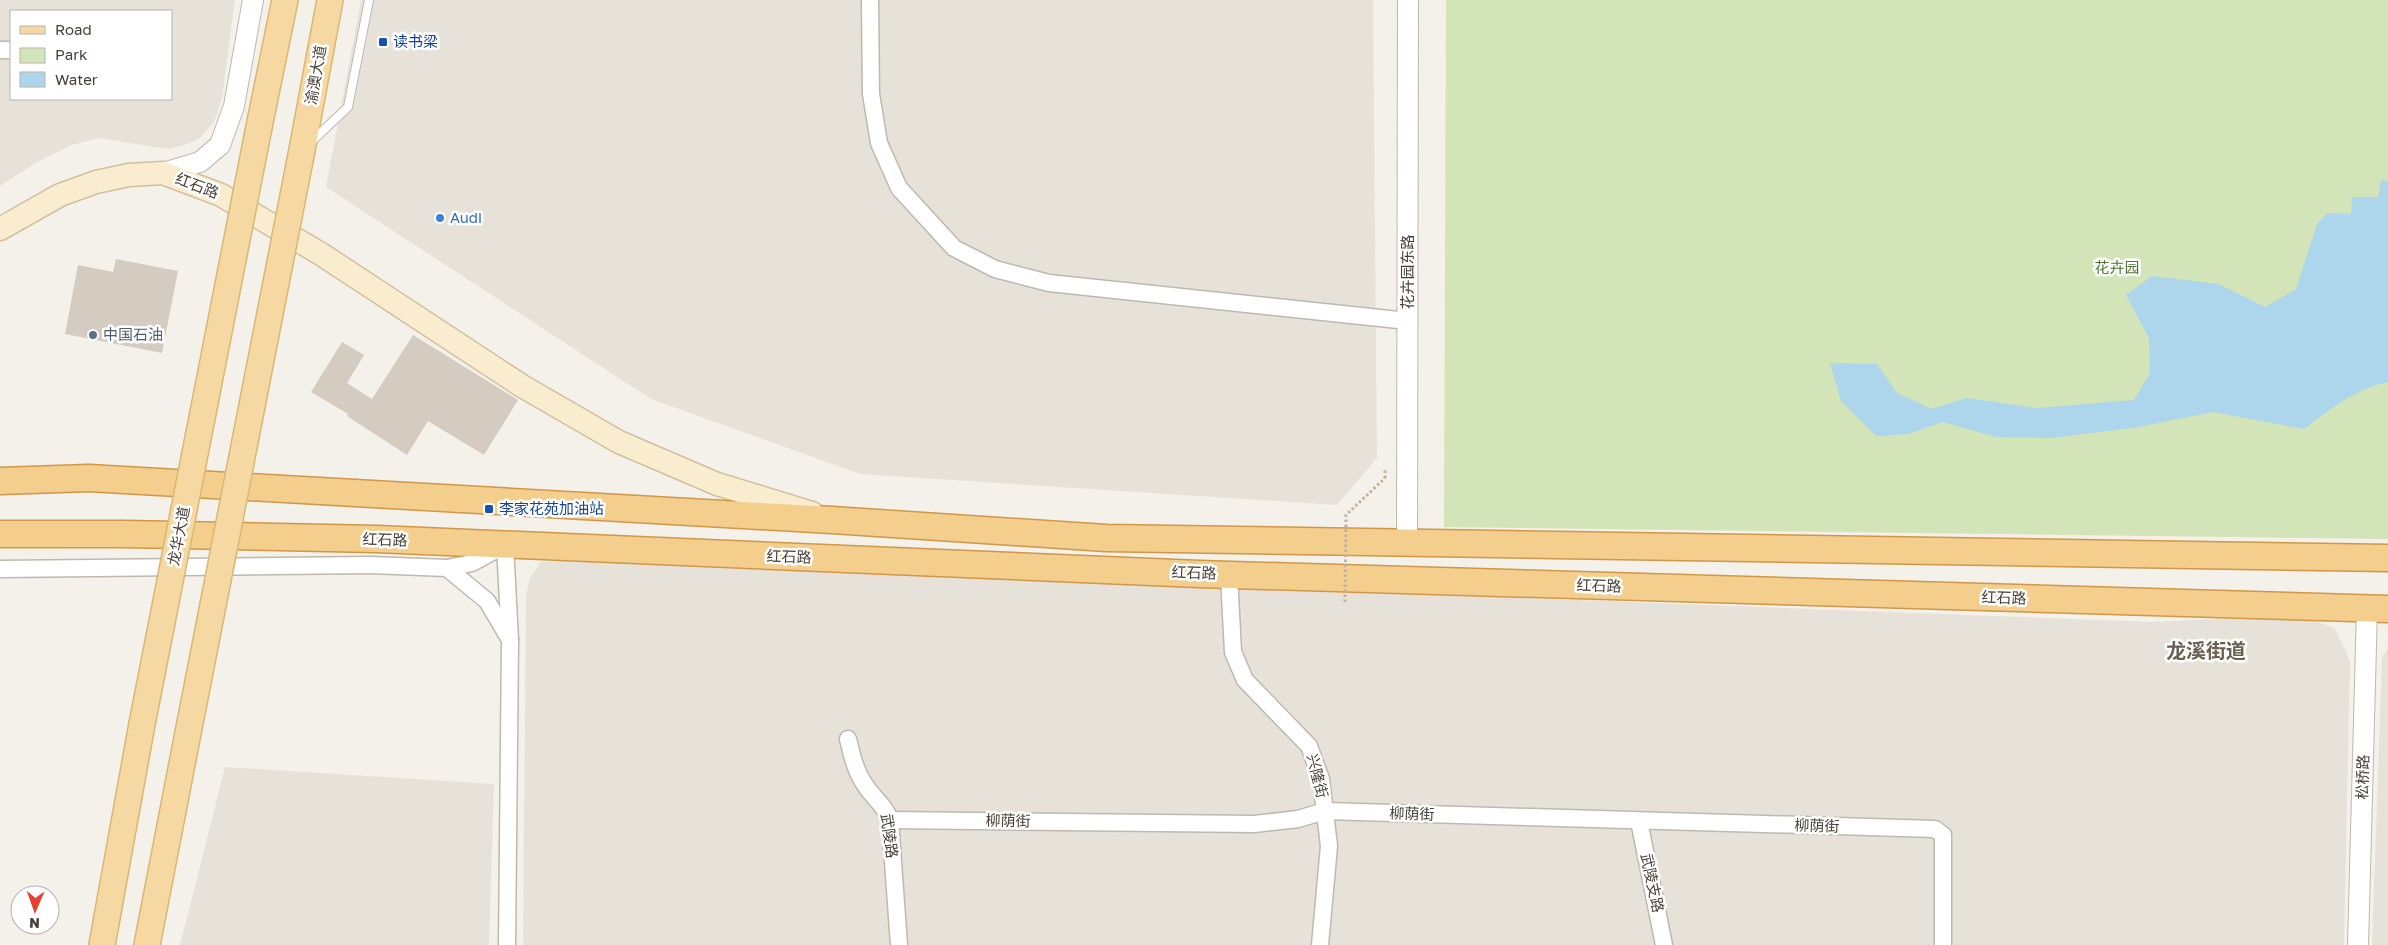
<svg xmlns="http://www.w3.org/2000/svg" width="2388" height="945" font-family="'Golos Text','Noto Sans SC',sans-serif">
	<rect width="100%" height="100%" fill="#f4f1eb"/>
	<g fill="#e7e2d9" fill-rule="evenodd">
		<path d="M0,0H235L222,98L214,122L200,138L185,145L168,149L98,138L72,145L39,161L0,186ZM11,11H171V99H11Z"/>
		<polygon points="361,0 1373,0 1377,458 1337,505 860,474 651,399 326,187"/>
		<polygon points="564,561 2152,622 2278,616 2306,618 2335,628 2350,661 2344,945 523,945 526,596 530,578 541,562"/>
		<polygon points="2388,647 2388,945 2372,945 2382,658"/>
		<polygon points="225,767 494,784 489,945 180,945"/>
	</g>
	<polygon fill="#d3e4b8" points="1446,0 2388,0 2388,539 1444,527"/>
	<path fill="#add5eb" d="M2381,180L2388,181V382C2355,389 2330,409 2304,429L2213,412L2139,427L2051,438L1996,437L1943,422L1908,434L1876,436L1841,401L1830,363L1877,364L1897,393L1932,409L1967,398L2037,408L2134,400L2150,373L2149,338L2126,295L2152,276L2219,284L2265,307L2296,289L2317,224L2327,213L2351,214L2352,197H2378Z"/>
	<g fill="#d5ccc1">
		<polygon points="116,259 178,271 162,353 65,334 78,265 113,272"/>
		<polygon points="413,335 518,400 484,455 428,421 407,455 347,416 348,414 311,392 342,342 364,355 347,383 372,399"/>
	</g>
	<g fill="none" stroke-linecap="round" stroke-linejoin="round">
		<g stroke="#bfb8ae" stroke-width="10">
			<polyline id="service" points="311,142 348,107 369,0"/>
		</g>
		<g stroke="#bfb8ae" stroke-width="19">
			<g id="minor">
				<polyline points="870,0 871,94 879,143 899,188 954,248 995,269 1049,283 1408,321"/>
				<polyline points="0,50 11,50"/>
				<polyline points="447,568 472,563 505,545 510,640 507,945"/>
				<polyline points="0,569 370,565 447,568 487,601 510,640"/>
				<polyline points="1229,575 1233,652 1245,680 1309,746 1321,779 1329,846 1320,945"/>
				<path d="M848,739C852,755 855,771 865,785C873,798 885,805 890,820L899,945"/>
				<polyline points="890,820 1254,824 1298,819 1325,811 1935,829 1943,835 1943,945"/>
				<polyline points="1639,821 1664,945"/>
			</g>
		</g>
		<g stroke="#bfb8ae" stroke-width="22">
			<g id="tertiary">
				<polyline points="163,173 200,162 220,145 234,106 253,0"/>
				<polyline points="1407,544 1408,0"/>
				<polyline points="2358,945 2367,608"/>
			</g>
		</g>
		<g stroke="#d0c09e" stroke-width="25">
			<polyline id="secondary" points="0,229 60,195 96,182 129,175 163,173 221,195 321,254 522,386 619,442 717,484 812,513"/>
		</g>
		<g stroke="#dab673" stroke-width="28">
			<g id="primary">
				<polyline points="259,127 285,0"/>
				<polyline points="302,150 330,0"/>
				<polyline points="102,945 142,724"/>
				<polyline points="147,945 188,733"/>
			</g>
		</g>
		<g stroke="#d19748" stroke-width="29">
			<g id="trunk">
				<polyline points="0,481 89,478 832,520 1106,538 2388,558"/>
				<polyline points="0,534 124,534 377,539 1199,574 2388,609"/>
			</g>
		</g>
		<polyline stroke="#bfb3a0" stroke-width="3" stroke-dasharray="2.5 2.5" stroke-linecap="butt" points="1385,478 1385,468"/>
		<use href="#service" stroke="#fff" stroke-width="8"/>
		<use href="#minor" stroke="#fff" stroke-width="16"/>
		<use href="#tertiary" stroke="#fff" stroke-width="20"/>
		<use href="#secondary" stroke="#faedcf" stroke-width="22"/>
		<use href="#primary" stroke="#f6d9a2" stroke-width="25"/>
		<use href="#trunk" stroke="#f4ce8d" stroke-width="26"/>
		<g stroke="#dab673" stroke-width="28" stroke-linecap="butt">
			<g id="primary-bridge">
				<polyline points="142,724 259,127"/>
				<polyline points="188,733 302,150"/>
			</g>
		</g>
		<polyline stroke="#bfb3a0" stroke-width="3" stroke-dasharray="2.5 2.5" stroke-linecap="butt" points="1345,602 1346,515 1385,478"/>
		<use href="#primary-bridge" stroke="#f6d9a2" stroke-width="25"/>
	</g>
	<g fill="#1a4fb4" stroke="#fff" stroke-width="2">
		<rect x="378" y="37" width="10" height="10" rx="2.5"/>
		<rect x="484" y="504" width="10" height="10" rx="2.5"/>
	</g>
	<circle fill="#3f7fe0" stroke="#fff" stroke-width="2" cx="440" cy="218" r="5"/>
	<circle fill="#5c6f8a" stroke="#fff" stroke-width="2" cx="93" cy="335" r="5"/>
	<g text-anchor="middle" stroke-width="5" stroke-linejoin="round" paint-order="stroke">
		<g font-size="15" fill="#164399" stroke="#fff" text-anchor="start">
			<text x="393" y="47">读书梁</text>
			<text x="499" y="514">李家花苑加油站</text>
		</g>
		<g font-size="15" fill="#484139" stroke="#fff">
			<text transform="translate(316 75) rotate(-80)" y="5">渝澳大道</text>
			<text transform="translate(197 186) rotate(21)" y="5">红石路</text>
			<text transform="translate(1408 272) rotate(-90)" y="5">花卉园东路</text>
			<text transform="translate(179 536) rotate(-79)" y="5">龙华大道</text>
			<text transform="translate(385 540) rotate(2)" y="5">红石路</text>
			<text transform="translate(789 557) rotate(2)" y="5">红石路</text>
			<text transform="translate(1194 573) rotate(2)" y="5">红石路</text>
			<text transform="translate(1599 586) rotate(2)" y="5">红石路</text>
			<text transform="translate(2004 598) rotate(2)" y="5">红石路</text>
			<text transform="translate(1317 776) rotate(76)" y="5">兴隆街</text>
			<text transform="translate(2363 777) rotate(-88)" y="5">松桥路</text>
			<text transform="translate(1412 814) rotate(2)" y="5">柳荫街</text>
			<text transform="translate(1008 821) rotate(1)" y="5">柳荫街</text>
			<text transform="translate(1817 826) rotate(2)" y="5">柳荫街</text>
			<text transform="translate(889 836) rotate(82)" y="5">武陵路</text>
			<text transform="translate(1652 883) rotate(78)" y="5">武陵支路</text>
		</g>
		<g font-size="15" fill="#366cbe" stroke="#fff" text-anchor="start">
			<text x="450" y="223">Audi</text>
		</g>
		<g font-size="15" fill="#4e7531" stroke="#fff">
			<text x="2117" y="273">花卉园</text>
		</g>
		<g font-size="15" fill="#4e5e75" stroke="#fff" text-anchor="start">
			<text x="103" y="340">中国石油</text>
		</g>
		<g font-size="20" font-weight="bold" fill="#6a5f51" stroke="#fff">
			<text x="2206" y="658">龙溪街道</text>
		</g>
	</g>
	<rect x="10" y="10" width="162" height="90" fill="#ffffff" stroke="#b6b3b0"/>
	<rect x="20" y="26" width="25" height="8" fill="#f6d9a2" stroke="#b6b3b0"/>
	<text x="55" y="35" font-size="15" fill="#484139">Road</text>
	<rect x="20" y="48" width="25" height="15" fill="#d3e4b8" stroke="#b6b3b0"/>
	<text x="55" y="60" font-size="15" fill="#484139">Park</text>
	<rect x="20" y="72" width="25" height="15" fill="#add5eb" stroke="#b6b3b0"/>
	<text x="55" y="85" font-size="15" fill="#484139">Water</text>
	<g transform="translate(35 910) rotate(182)"><circle r="24" fill="#ffffff" stroke="#b6b3b0"/>
	<path d="M0-4L9 19L0 12L-9 19Z" fill="#e8402e"/>
	<text y="-8" font-size="14" font-weight="bold" text-anchor="middle" fill="#484139">N</text>
	</g>
</svg>
